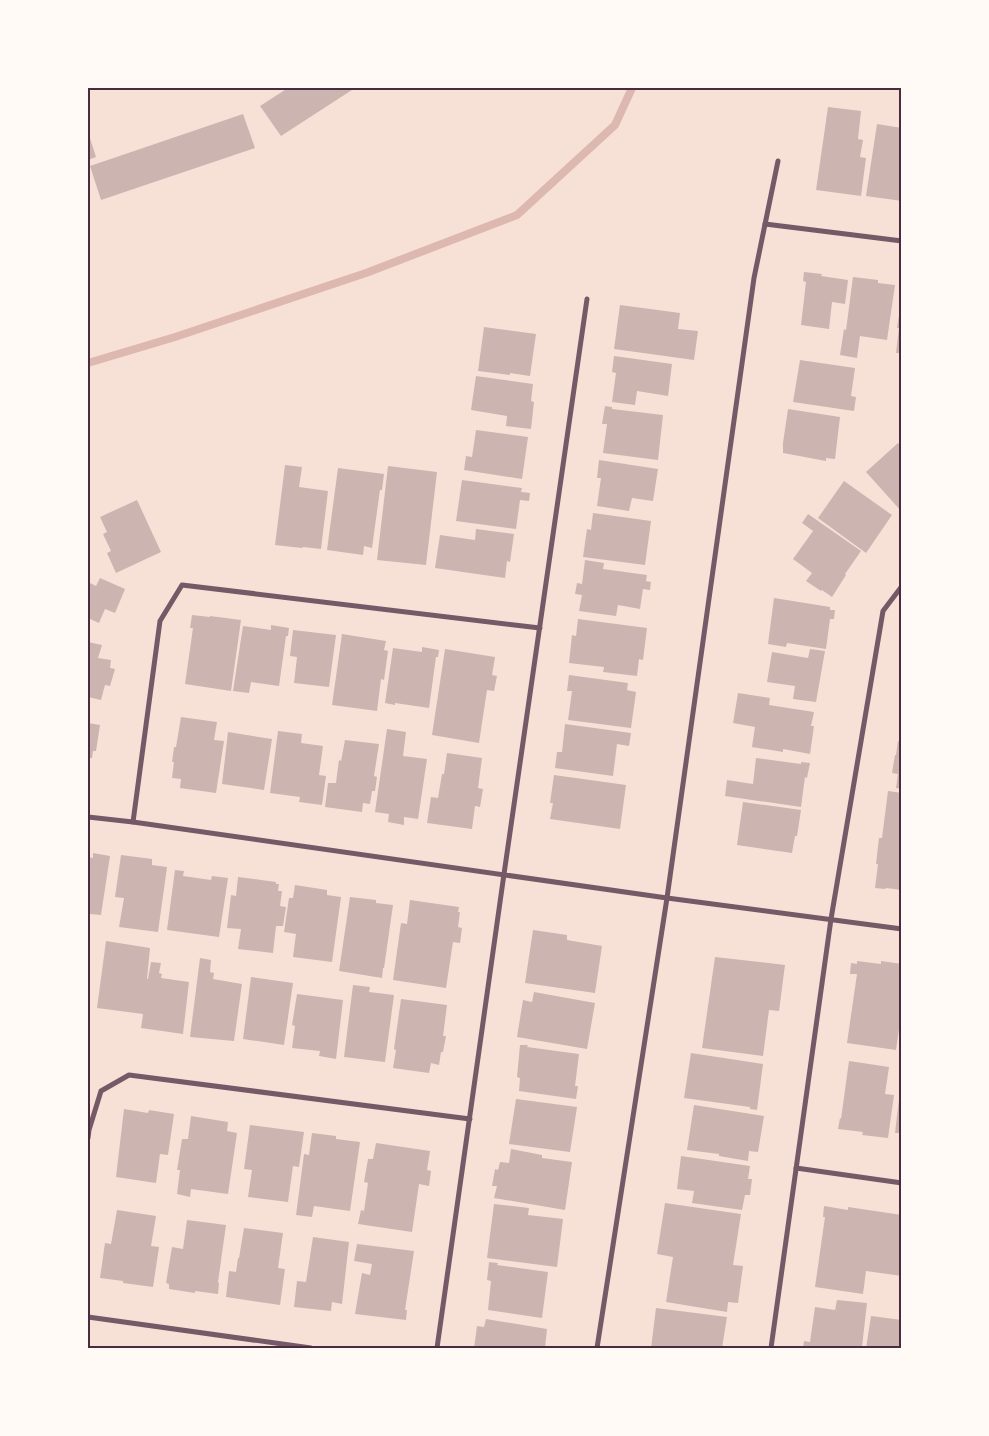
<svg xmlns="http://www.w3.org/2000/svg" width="989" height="1436" font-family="'Crimson Pro',serif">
	<rect width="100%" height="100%" fill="#f7e1d7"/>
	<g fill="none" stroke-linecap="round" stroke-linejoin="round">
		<polyline stroke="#dcb8b0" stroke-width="8" points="88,363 175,337 366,273 517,215 615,125 632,88"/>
	</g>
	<g fill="#ccb4b1">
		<polygon points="288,88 355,88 281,136 260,106"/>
		<polygon points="828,107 861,111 858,139 863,140 860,157 866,158 861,196 816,190"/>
		<polygon points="243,114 255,148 101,200 90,166"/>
		<polygon points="877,124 902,128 902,201 866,196"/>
		<polygon points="88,132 96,157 88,160"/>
		<polygon points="804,272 822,274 821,276 848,280 845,304 832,302 829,329 801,325 806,282 803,281"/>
		<polygon points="853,277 878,280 878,283 895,285 887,340 860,336 857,358 840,355 844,329 846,330"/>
		<polygon points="620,305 680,313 678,329 698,331 694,360 614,349"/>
		<polygon points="899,315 902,315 902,353 896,353 899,328 897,328"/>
		<polygon points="484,327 536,334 530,376 510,373 510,375 478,371"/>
		<polygon points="614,356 672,364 668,396 637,391 635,405 612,402 616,373 612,372"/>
		<polygon points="800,360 855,368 851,396 856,397 854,411 793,402"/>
		<polygon points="476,376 533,384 531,401 534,402 531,429 506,426 507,416 471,410"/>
		<polygon points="605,406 612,407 612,409 663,415 658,460 603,453 607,424 602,424"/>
		<polygon points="788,409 840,417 835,459 826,458 826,461 783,453 783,443"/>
		<polygon points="476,430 528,437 522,479 464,470 466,456 472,457"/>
		<polygon points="898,443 902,447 902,512 866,472"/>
		<polygon points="599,460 658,469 653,501 632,498 629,511 597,506 601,478 597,478"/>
		<polygon points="285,465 302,467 299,487 328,491 321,549 303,547 302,548 275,545"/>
		<polygon points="388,466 437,472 426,565 377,560"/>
		<polygon points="338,468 384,474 382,490 380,490 372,548 364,546 363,555 327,550"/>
		<polygon points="462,480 522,488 521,492 530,493 529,501 520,500 516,529 456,521"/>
		<polygon points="844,481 892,515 866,553 818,518"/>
		<polygon points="137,500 161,552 116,573 107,553 111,551 103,534 107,532 100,517"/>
		<polygon points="593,513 651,521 645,565 583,557 587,529 591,530"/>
		<polygon points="808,514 861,551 845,574 846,575 832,597 822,590 821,591 806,581 812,573 793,559 813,531 802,523"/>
		<polygon points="476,529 514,534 510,562 507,561 505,578 435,568 440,535 475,540"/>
		<polygon points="585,560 604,563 603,569 647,575 646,581 651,582 650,590 643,589 640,609 618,605 616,616 579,611 582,595 575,594 577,583 582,584"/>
		<polygon points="100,578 125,589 115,613 105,609 99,623 88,618 88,582 96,586"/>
		<polygon points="774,598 830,607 830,610 835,610 834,619 830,619 826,649 787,643 786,647 768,644"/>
		<polygon points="192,615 210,617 210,616 241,620 231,691 185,684 193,628 190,628"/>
		<polygon points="578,619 647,628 643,660 639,659 637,676 603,672 604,667 569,663 572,635 576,636"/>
		<polygon points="271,625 289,628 288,636 286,636 279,686 251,682 249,693 233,691 243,626 271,630"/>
		<polygon points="293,630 336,635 329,687 294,683 297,657 290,656"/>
		<polygon points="342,634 386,641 384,650 388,651 384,680 381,679 377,711 332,705"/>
		<polygon points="88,642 102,645 98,658 111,660 110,668 115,669 110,686 105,685 101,700 88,697"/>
		<polygon points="422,647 439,650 438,657 436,657 429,708 395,703 395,705 385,703 393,648 422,652"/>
		<polygon points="445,649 495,657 492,675 497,676 494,691 487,690 479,743 432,735"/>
		<polygon points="810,649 825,651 816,702 793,699 795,686 767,682 772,652 808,658"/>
		<polygon points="569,675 628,683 627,690 636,692 631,728 568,720 572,691 567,691"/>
		<polygon points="738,693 770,698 769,705 814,712 811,726 814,726 810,754 783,749 783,752 752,747 755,727 733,723"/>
		<polygon points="181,717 217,722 214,740 224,741 216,793 180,788 181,779 172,778 174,762 172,762 174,747 176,747"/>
		<polygon points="88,723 100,725 96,751 93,751 92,758 88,758"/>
		<polygon points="565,724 631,733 629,746 617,744 613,776 555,768 557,752 562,752"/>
		<polygon points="387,729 406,732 403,756 427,759 418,819 404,817 404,825 388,822 389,814 375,812"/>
		<polygon points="278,731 302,734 301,743 323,746 319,775 326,776 322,805 299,802 300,797 270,793"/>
		<polygon points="228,732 272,739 264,790 222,784"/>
		<polygon points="345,740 379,744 374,776 377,777 375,791 372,791 370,804 363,803 362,812 325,807 328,783 336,783 339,760 341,761"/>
		<polygon points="898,741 902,742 902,789 896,788 898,774 892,773 895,755 896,755"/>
		<polygon points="447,753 482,758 478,788 483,789 480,807 475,806 472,829 427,823 431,797 438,798 442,774 444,774"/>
		<polygon points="756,758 801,764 801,762 810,763 807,778 805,777 801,807 725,796 727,780 753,784"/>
		<polygon points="554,775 626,785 620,829 550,819 553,803 550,803"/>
		<polygon points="888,791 902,793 902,890 886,888 885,889 875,888 878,864 876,864 879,838 882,838"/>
		<polygon points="743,802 801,810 797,836 795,836 792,853 737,845"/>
		<polygon points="93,853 110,856 101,915 90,914 89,922 88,922 88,857 93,858"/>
		<polygon points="121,855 152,859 152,865 167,867 158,932 119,927 124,898 115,897"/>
		<polygon points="175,870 184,871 183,876 211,880 212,876 228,878 219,937 167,930"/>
		<polygon points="238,877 276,882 276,884 279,884 278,891 282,891 280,906 286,907 283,926 276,926 273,953 238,949 241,929 227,928 231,895 236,896"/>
		<polygon points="295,885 327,890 327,895 341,897 332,962 293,957 296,934 284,932 289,898 293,898"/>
		<polygon points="350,897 376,900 376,903 393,905 384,968 383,968 382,978 339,971"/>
		<polygon points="410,900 459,907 458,912 460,912 458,927 462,928 460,943 453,942 446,988 393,980 401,923 407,924"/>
		<polygon points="533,930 567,935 567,940 602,946 595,993 525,983"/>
		<polygon points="106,941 150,948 147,979 148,979 151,962 161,963 159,973 162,974 161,978 189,982 183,1034 141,1028 143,1014 97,1008"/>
		<polygon points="715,957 785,965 779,1011 769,1010 763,1056 702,1048"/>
		<polygon points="200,958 211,960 210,972 214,973 213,979 242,984 234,1041 190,1037"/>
		<polygon points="857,961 881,964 881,961 902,964 902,1008 896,1050 847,1043 857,974 850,974 851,963 857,964"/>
		<polygon points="251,977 293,983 284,1045 243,1039"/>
		<polygon points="353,985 370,987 369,992 394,995 385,1062 344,1057"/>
		<polygon points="534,992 595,1003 587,1049 517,1037 523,1000 532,1002"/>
		<polygon points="297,994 343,1000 336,1059 319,1056 320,1051 292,1048 295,1026 292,1025"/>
		<polygon points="401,999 447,1005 443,1036 446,1036 443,1052 441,1052 439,1065 431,1063 429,1073 393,1068 396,1050 394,1049"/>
		<polygon points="520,1045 528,1045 527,1047 579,1054 575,1086 578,1086 576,1099 519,1091 520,1078 517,1077"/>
		<polygon points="691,1053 763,1064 757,1110 750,1109 750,1107 684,1098"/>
		<polygon points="849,1061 889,1067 885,1094 894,1095 888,1138 862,1135 863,1132 838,1129 840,1118 841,1119"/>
		<polygon points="900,1091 902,1091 902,1133 895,1133"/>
		<polygon points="516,1099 577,1107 570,1152 509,1144"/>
		<polygon points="694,1105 764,1116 758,1152 749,1151 748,1161 719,1156 719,1154 687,1150"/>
		<polygon points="124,1109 148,1113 149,1110 174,1114 168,1155 160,1154 156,1183 116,1177"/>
		<polygon points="191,1116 228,1122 227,1131 237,1133 228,1194 191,1189 190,1197 177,1194 180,1170 177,1170 182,1139 188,1139"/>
		<polygon points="250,1125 304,1132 299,1167 293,1166 288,1202 248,1197 252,1170 244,1169"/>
		<polygon points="312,1133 336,1136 336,1139 360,1142 350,1211 314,1206 312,1217 296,1215 304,1154 309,1155"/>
		<polygon points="376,1143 430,1151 427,1170 431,1171 429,1186 419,1184 412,1232 358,1224 361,1210 364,1211 368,1183 364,1182 368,1159 373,1159"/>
		<polygon points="511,1149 542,1155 542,1158 572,1162 565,1210 494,1198 497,1186 492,1186 495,1169 498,1170 500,1162 509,1163"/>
		<polygon points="681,1156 750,1166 748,1179 752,1179 750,1195 745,1195 742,1210 692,1203 694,1191 677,1189"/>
		<polygon points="665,1203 741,1214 733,1265 743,1266 738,1303 728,1302 727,1312 666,1302 673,1257 657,1254"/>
		<polygon points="494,1204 529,1208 528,1215 563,1219 557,1267 487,1258"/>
		<polygon points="824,1206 848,1210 848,1207 902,1215 902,1276 866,1271 863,1294 815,1287 825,1217 823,1217"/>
		<polygon points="117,1210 156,1216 151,1246 159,1247 153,1287 123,1283 123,1281 100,1278 105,1243 111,1244"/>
		<polygon points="187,1220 226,1225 218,1282 219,1283 218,1294 195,1291 195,1293 169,1289 169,1284 166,1283 172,1247 183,1249"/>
		<polygon points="244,1228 283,1233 278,1268 285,1269 280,1305 226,1297 229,1271 236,1272 238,1258 239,1258"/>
		<polygon points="313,1237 349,1242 342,1304 332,1302 331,1311 294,1307 297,1281 306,1282"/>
		<polygon points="357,1244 414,1251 405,1310 407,1310 406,1320 355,1314 362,1273 370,1275 372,1264 354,1261"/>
		<polygon points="489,1262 498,1263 497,1265 548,1272 542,1318 488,1310 491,1281 487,1280"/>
		<polygon points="837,1300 867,1303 862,1347 858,1346 858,1348 803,1348 804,1341 810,1342 815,1307 835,1310"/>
		<polygon points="656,1308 727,1317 722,1348 651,1348"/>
		<polygon points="871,1316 902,1320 902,1348 866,1348"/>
		<polygon points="486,1319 547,1329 545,1348 474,1348 477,1326 484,1327"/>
	</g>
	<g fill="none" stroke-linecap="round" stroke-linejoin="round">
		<g stroke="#755966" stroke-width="5">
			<polyline points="765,224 902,241"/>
			<polyline points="88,817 133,822 667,898 902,929"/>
			<polyline points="133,822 160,621 182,585 540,628"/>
			<polyline points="88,1138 89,1130 101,1091 129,1075 470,1119"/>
			<polyline points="796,1168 902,1183"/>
			<polyline points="88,1317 311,1348"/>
			<polyline points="437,1348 504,874 587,299"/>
			<polyline points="597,1348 667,898 754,278 778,161"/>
			<polyline points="771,1348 831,919 883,611 902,586"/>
		</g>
	</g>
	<rect width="989" height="1436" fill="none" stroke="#fffaf5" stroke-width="178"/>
	<rect x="89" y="89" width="811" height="1258" fill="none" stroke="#4a2c40" stroke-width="2"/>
</svg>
